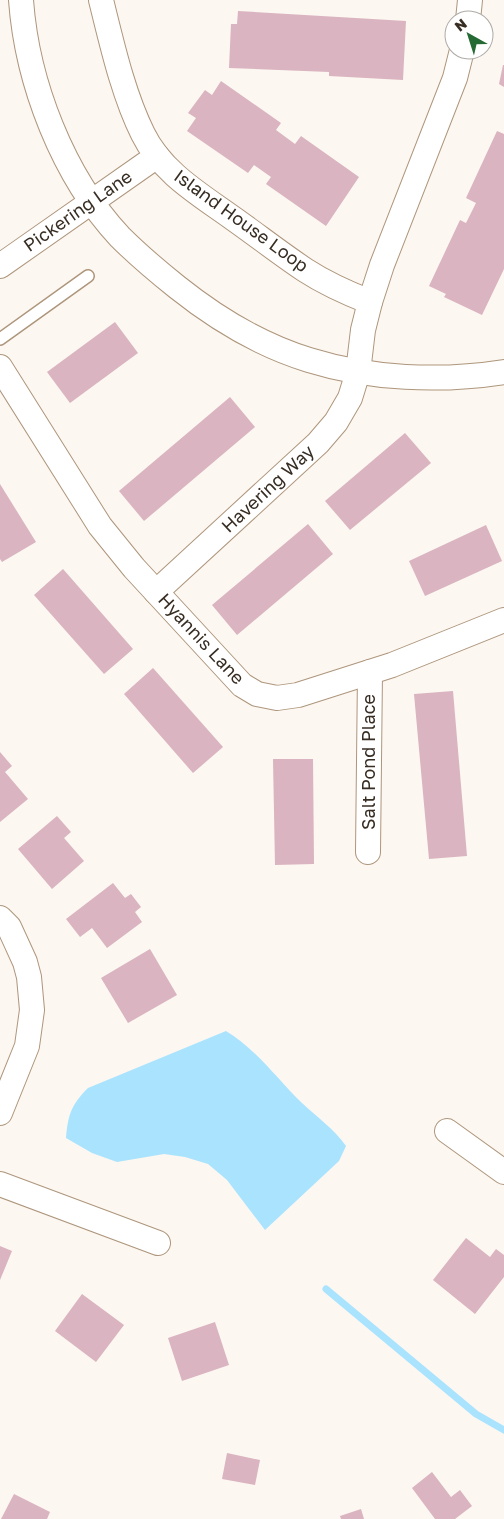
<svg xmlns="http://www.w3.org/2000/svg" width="504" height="1519" font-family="'Golos Text',sans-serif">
	<rect width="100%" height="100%" fill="#fcf7f1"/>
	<path fill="#aae3fe" d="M226,1031C256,1049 277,1079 302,1103C317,1117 334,1129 346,1146L339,1161L265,1230L227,1180L208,1164L185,1157L164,1154L117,1162L92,1153L66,1138C68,1115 71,1105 88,1088Z"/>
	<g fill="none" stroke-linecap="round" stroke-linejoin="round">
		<polyline stroke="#aae3fe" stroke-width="7" points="326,1289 476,1414 504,1430"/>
	</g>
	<g fill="#dab4c0">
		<polygon points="238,11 406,21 403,80 329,76 329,72 229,68 231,24 237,24"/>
		<polygon points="503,65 504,65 504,87 499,84"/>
		<polygon points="221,81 281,123 276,130 295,144 301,136 359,177 326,226 266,184 271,177 254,165 248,173 187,131 196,118 188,113 205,90 212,95"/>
		<polygon points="497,131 504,134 504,269 482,315 444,297 446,294 429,286 460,220 466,223 476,203 466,198"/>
		<polygon points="115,322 138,353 70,403 47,372"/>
		<polygon points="230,397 255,427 144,521 119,491"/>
		<polygon points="405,433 431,463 350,530 325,501"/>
		<polygon points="0,484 36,542 2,562 0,559"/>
		<polygon points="308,524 333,554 237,635 212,605"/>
		<polygon points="486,525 502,561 425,596 409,561"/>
		<polygon points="63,569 133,649 104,674 34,595"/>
		<polygon points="153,668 223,747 193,773 124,694"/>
		<polygon points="453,691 467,856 429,859 414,694"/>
		<polygon points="0,752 12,766 5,772 28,799 0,822"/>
		<polygon points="273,759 313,759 314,864 275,865"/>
		<polygon points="57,816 71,832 64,838 84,861 52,889 18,849"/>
		<polygon points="113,883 125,898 131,894 141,907 135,912 142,922 107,948 92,928 80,937 66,919"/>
		<polygon points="150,949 177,995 128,1023 101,978"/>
		<polygon points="466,1238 490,1257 496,1249 504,1255 504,1277 475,1314 433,1280"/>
		<polygon points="0,1246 12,1251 0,1280"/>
		<polygon points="82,1294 124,1325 96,1362 55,1331"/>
		<polygon points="215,1322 229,1365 182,1381 168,1338"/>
		<polygon points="227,1453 260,1460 255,1485 222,1479"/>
		<polygon points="432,1472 451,1497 460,1490 472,1506 455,1519 435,1519 412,1488"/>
		<polygon points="14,1494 50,1512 47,1519 1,1519"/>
		<polygon points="361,1509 364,1519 341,1519 340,1516"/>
	</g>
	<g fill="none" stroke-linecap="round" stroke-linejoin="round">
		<g stroke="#ae967c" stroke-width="14">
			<polyline id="lane" points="0,339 88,276"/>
		</g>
		<g stroke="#ae967c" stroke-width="26">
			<g id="street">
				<path d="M21,0C27,83 63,176 120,237C138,255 157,271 177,287C217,319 260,345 309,360C370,379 440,382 504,372"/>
				<path d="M101,0C112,44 123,94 143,134C162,173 201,195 234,219C258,236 281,254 305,270C325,283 347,293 370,302"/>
				<polyline points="468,20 470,0"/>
				<polyline points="0,266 157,156"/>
				<polyline points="0,367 100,526 134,568 242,685 257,694 277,698 298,695 392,665 504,620"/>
				<polyline points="156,592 318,443 336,422 350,398 358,372 363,330 370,302 382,265 455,78 462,50"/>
				<polyline points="368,852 370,672"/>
				<polyline points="0,918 9,927 25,962 29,977 32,1010 27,1046 0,1113"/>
				<polyline points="447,1131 504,1172"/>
				<polyline points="0,1184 158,1243"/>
			</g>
		</g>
		<use href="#lane" stroke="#fff" stroke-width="11"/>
		<use href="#street" stroke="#fff" stroke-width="24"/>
	</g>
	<g text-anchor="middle" stroke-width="4.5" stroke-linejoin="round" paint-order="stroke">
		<g font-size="18" fill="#372d23" stroke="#fff">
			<text transform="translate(78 211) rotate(-35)" y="6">Pickering Lane</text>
			<text transform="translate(241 221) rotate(36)" y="6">Island House Loop</text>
			<text transform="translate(268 489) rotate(-43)" y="6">Havering Way</text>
			<text transform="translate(201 639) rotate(47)" y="6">Hyannis Lane</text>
			<text transform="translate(369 762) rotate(-90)" y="6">Salt Pond Place</text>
		</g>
	</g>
	<g transform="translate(469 35) rotate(321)"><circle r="24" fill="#ffffff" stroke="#afaba7"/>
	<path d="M0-4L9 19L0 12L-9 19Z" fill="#256934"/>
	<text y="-8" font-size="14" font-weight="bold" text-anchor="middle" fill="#372d23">N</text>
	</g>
</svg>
